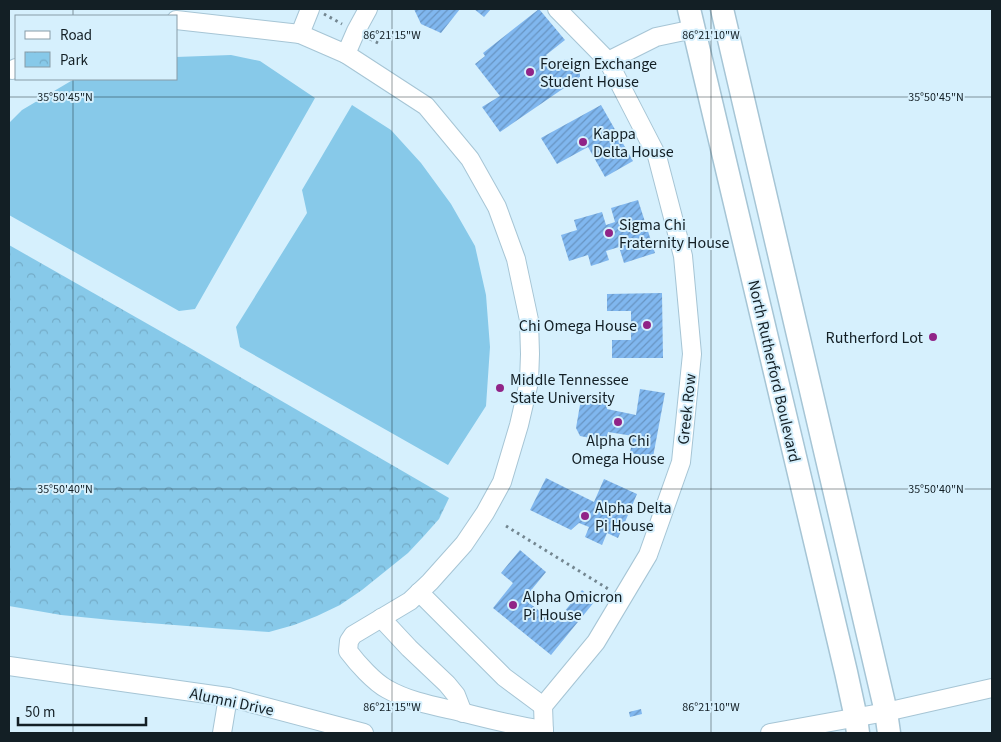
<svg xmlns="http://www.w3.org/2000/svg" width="1001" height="742" font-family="'Source Sans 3',sans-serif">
	<defs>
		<pattern id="park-crowns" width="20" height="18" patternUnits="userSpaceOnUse" patternTransform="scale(1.25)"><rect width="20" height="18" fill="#87c9e9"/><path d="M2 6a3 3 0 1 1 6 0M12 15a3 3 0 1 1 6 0" fill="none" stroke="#74acc8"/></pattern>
		<pattern id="building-hatch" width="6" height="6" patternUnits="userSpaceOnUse" patternTransform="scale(1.25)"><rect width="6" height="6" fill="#80b7ef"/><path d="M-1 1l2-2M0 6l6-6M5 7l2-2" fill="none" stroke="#6894c1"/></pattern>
	</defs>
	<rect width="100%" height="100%" fill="#d6f0fd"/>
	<polygon fill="url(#park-crowns)" points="9,245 190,348 449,498 439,519 423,537 408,553 362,590 340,605 317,616 294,625 269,632 225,629 111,620 61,615 9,606"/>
	<g fill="#87c9e9">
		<polygon points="231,55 260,61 315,98 195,309 179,311 9,215 9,123 22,110 71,81 79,79 176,79 176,57"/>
		<polygon points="352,105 391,130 421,163 451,204 475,246 486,295 490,347 486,406 448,465 240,347 236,327 307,213 302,190"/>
	</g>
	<g fill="url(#building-hatch)">
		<polygon points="414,9 460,9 441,33 421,24"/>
		<polygon points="474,9 491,9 484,17"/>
		<polygon points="539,9 565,40 546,55 556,67 565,59 580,63 580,77 500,132 482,107 500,96 475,64 485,56 483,53"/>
		<polygon points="601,105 633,161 605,177 588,147 557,164 541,138"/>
		<polygon points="638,200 655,253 624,263 619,247 606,251 609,260 591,266 588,255 569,261 561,235 577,230 574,220 602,212 606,225 615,222 611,208"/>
		<polygon points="662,293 663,358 612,358 612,340 631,340 631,311 607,311 607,294"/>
		<polygon points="640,389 665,393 653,457 630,453 633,436 608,432 606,441 580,436 576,428 581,399 588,401 590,393 609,396 607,409 636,415"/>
		<polygon points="546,478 594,502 604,479 637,494 618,538 607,533 602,545 585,537 589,527 579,523 571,530 530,510"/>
		<polygon points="520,550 546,572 524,599 555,623 582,590 595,601 551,655 493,608 513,583 501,573"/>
		<polygon points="641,709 642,714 630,717 629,712"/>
	</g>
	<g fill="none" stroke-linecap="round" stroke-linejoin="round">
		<g stroke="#a6c5d5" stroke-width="20">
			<g id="minor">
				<polyline points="310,9 300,34 346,54 356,31 368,9"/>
				<polyline points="176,20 300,34"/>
				<path d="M346,54L426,106L470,159L497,207L516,259L529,320L530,354L529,382L519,425L502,482L485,513L464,544L430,582L410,601L353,635L349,641L348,651C357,663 374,682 387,689C410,702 435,706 461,712C488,719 516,726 544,730"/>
				<polyline points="608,61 656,37 694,29"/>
				<polyline points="12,70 16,68"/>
				<polyline points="419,592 504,677 543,706"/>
				<polyline points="381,618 409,648 447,684 456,695 463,713"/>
				<polyline points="9,666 228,697 364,733"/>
				<polyline points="222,733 228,697"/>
				<polyline points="544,733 543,706 596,642 648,555 681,462 692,354 683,256 657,156 608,61 557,9"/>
				<polyline points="770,733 886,712 992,688"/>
			</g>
		</g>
		<g stroke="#a6c5d5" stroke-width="25">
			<g id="major">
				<polyline points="689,9 846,672 856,718 858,733"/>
				<polyline points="722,9 886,712 889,733"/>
			</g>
		</g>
		<g stroke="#738690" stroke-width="3" stroke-dasharray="2.5 4" stroke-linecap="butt">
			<polyline points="324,14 342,24"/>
			<polyline points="370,39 378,43"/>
			<polyline points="506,526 610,590"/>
		</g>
		<use href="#minor" stroke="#fff" stroke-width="18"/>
		<use href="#major" stroke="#fff" stroke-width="22"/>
	</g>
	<path fill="none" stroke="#131f25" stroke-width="1" stroke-opacity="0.45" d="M73,9V16M392,9V733M711,9V733M73,79V733M9,97H992M9,489H992"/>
	<g fill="#912487" stroke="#d6f0fd" stroke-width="2">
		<circle cx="530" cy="72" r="5"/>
		<circle cx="583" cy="142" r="5"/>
		<circle cx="609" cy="233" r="5"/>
		<circle cx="647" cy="325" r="5"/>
		<circle cx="933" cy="337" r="5"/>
		<circle cx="500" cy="388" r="5"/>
		<circle cx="618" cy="422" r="5"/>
		<circle cx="585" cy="516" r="5"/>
		<circle cx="513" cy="605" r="5"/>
	</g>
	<g text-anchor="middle" stroke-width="4" stroke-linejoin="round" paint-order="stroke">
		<g font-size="16" fill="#131f25" stroke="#d6f0fd" text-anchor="start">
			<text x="540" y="69">Foreign Exchange<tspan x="540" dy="18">Student House</tspan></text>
			<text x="593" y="139">Kappa<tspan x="593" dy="18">Delta House</tspan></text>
			<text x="619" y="230">Sigma Chi<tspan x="619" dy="18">Fraternity House</tspan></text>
			<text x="637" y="331" text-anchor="end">Chi Omega House</text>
			<text x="923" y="343" text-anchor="end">Rutherford Lot</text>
			<text x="510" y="385">Middle Tennessee<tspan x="510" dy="18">State University</tspan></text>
			<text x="618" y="446" text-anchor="middle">Alpha Chi<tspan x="618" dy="18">Omega House</tspan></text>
			<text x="595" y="513">Alpha Delta<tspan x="595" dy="18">Pi House</tspan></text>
			<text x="523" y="602">Alpha Omicron<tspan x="523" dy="18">Pi House</tspan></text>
		</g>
		<g font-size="16" fill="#131f25" stroke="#d6f0fd">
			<text transform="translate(775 371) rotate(77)" y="6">North Rutherford Boulevard</text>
			<text transform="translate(686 409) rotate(-84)" y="6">Greek Row</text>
			<text transform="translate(232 701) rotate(12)" y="6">Alumni Drive</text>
		</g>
	</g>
	<g font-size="12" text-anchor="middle" fill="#131f25" stroke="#d6f0fd" stroke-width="4" stroke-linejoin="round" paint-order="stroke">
		<text x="392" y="39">86°21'15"W</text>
		<text x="711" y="39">86°21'10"W</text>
		<text x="65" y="101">35°50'45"N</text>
		<text x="936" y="101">35°50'45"N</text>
		<text x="65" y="493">35°50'40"N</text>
		<text x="936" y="493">35°50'40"N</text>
		<text x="392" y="711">86°21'15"W</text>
		<text x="711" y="711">86°21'10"W</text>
	</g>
	<rect width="1001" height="742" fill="none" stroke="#131f25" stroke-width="20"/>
	<rect x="15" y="15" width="162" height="65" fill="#d6f0fd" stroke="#889ca7"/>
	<rect x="25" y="31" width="25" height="8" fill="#ffffff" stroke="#889ca7"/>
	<text x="60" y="40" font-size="15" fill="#131f25">Road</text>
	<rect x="25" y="52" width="25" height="15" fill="url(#park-crowns)" stroke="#889ca7"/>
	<text x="60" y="65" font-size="15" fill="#131f25">Park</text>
	<path d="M18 717v8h128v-8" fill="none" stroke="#131f25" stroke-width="2.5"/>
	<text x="25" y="717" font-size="15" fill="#131f25" stroke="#d6f0fd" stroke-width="4" paint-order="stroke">50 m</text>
</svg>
